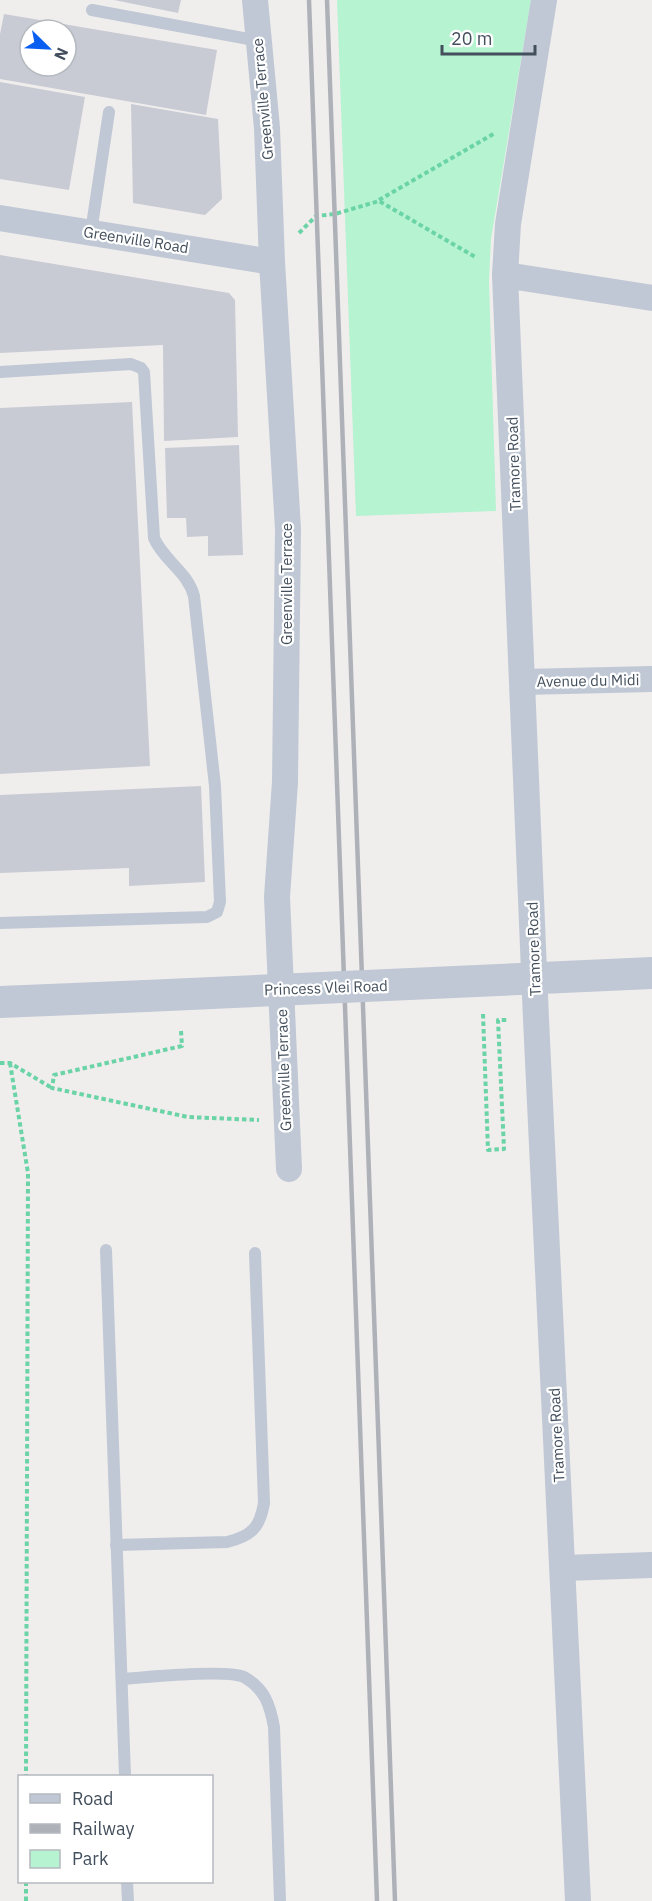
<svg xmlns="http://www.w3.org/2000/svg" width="652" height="1901" font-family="'IBM Plex Sans',sans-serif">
	<rect width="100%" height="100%" fill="#f0eded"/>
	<polygon fill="#b6f3d1" points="337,0 531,0 491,239 489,281 496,511 356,516"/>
	<g fill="#c8cbd4" fill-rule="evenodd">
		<polygon points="114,0 181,0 178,13"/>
		<path d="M4,14L217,50L206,115L0,79V34ZM30,30H66V66H30Z"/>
		<polygon points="0,82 85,97 69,190 0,179"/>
		<polygon points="131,104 218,119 222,199 205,215 133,203"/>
		<polygon points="0,255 229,293 235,300 238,437 164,441 163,345 0,353"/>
		<polygon points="132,402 150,766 0,774 0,408"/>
		<polygon points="239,445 243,555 208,556 208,536 187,537 186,518 167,518 165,448"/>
		<polygon points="201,786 205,882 129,886 129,868 0,873 0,795"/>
	</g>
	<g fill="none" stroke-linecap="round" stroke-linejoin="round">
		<g stroke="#6bd4a7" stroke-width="4" stroke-dasharray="4.5 3" stroke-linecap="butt">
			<polyline points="379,200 495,133"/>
			<polyline points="299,233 316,216 335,214 379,201 477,258"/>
			<polyline points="483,1014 488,1150 504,1149 498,1020 509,1020"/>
			<polyline points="181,1031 182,1046 54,1075 52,1088 188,1117 259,1120"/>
			<polyline points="0,1063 10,1063 52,1088"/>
			<polyline points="10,1063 28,1173 26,1776"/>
			<polyline points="26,1901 26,1882"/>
		</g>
		<g stroke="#bfc8d4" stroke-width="12">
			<polyline points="92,10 259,41"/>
			<polyline points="91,232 109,112"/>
			<path d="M0,372L131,364L141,368L144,372L154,538C164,561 187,571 194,596L215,786L220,902L217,912L207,917L0,923"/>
			<polyline points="106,1250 125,1776"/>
			<path d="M116,1545L227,1542C252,1536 260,1527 264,1503L255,1253"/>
			<path d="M123,1679C145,1677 228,1669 244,1677C265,1689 270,1705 274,1727L280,1901"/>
			<polyline points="127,1882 128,1901"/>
		</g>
		<g stroke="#bfc8d4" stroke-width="26">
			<polyline points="255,0 267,128 272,262 288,529 285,782 277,897 289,1169"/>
			<polyline points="544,0 508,224 505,275 536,1019 578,1901"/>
			<polyline points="0,218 272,262"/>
			<polyline points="505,275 652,298"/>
			<polyline points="523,682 652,679"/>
			<polyline points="564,1568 652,1565"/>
		</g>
		<polyline stroke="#bfc8d4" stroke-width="32" points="0,1002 146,996"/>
		<g stroke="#aeb2b8" stroke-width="4.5">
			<polyline points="309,0 377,1901"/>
			<polyline points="327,0 395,1901"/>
		</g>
		<polyline stroke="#bfc8d4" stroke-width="32" points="146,996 652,973"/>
	</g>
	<g text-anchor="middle" stroke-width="4.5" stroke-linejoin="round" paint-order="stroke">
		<g font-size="15" fill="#434f5c" stroke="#fff">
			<text transform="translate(263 99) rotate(-95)" y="5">Greenville Terrace</text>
			<text transform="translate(136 240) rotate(9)" y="5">Greenville Road</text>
			<text transform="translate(514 464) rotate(-92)" y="5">Tramore Road</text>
			<text transform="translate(287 584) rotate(-90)" y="5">Greenville Terrace</text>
			<text transform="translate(588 681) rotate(-1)" y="5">Avenue du Midi</text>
			<text transform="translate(534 949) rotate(-92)" y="5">Tramore Road</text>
			<text transform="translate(326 988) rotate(-2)" y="5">Princess Vlei Road</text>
			<text transform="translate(284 1070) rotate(-92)" y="5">Greenville Terrace</text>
			<text transform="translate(557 1435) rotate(-93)" y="5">Tramore Road</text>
		</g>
	</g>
	<rect x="18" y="1775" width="195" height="108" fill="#ffffff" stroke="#b4b9be" stroke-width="1.5"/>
	<rect x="30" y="1794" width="30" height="9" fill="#bfc8d4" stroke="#b4b9be" stroke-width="1.5"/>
	<text x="72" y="1805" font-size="18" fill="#434f5c">Road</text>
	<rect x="30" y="1824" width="30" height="9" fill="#aeb2b8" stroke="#b4b9be" stroke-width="1.5"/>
	<text x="72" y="1835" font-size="18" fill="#434f5c">Railway</text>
	<rect x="30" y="1850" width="30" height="18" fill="#b6f3d1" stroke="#b4b9be" stroke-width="1.5"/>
	<text x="72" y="1865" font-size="18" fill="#434f5c">Park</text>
	<g transform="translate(48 48) rotate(114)"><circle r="28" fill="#ffffff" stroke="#b4b9be" stroke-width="1.5"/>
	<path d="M0-4.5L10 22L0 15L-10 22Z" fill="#075ef0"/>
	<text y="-9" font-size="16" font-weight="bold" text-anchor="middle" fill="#434f5c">N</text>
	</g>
	<path d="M442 45v9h93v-9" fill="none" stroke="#434f5c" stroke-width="3"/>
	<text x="451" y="45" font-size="18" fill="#434f5c" stroke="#ffffff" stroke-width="4.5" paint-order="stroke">20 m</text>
</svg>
